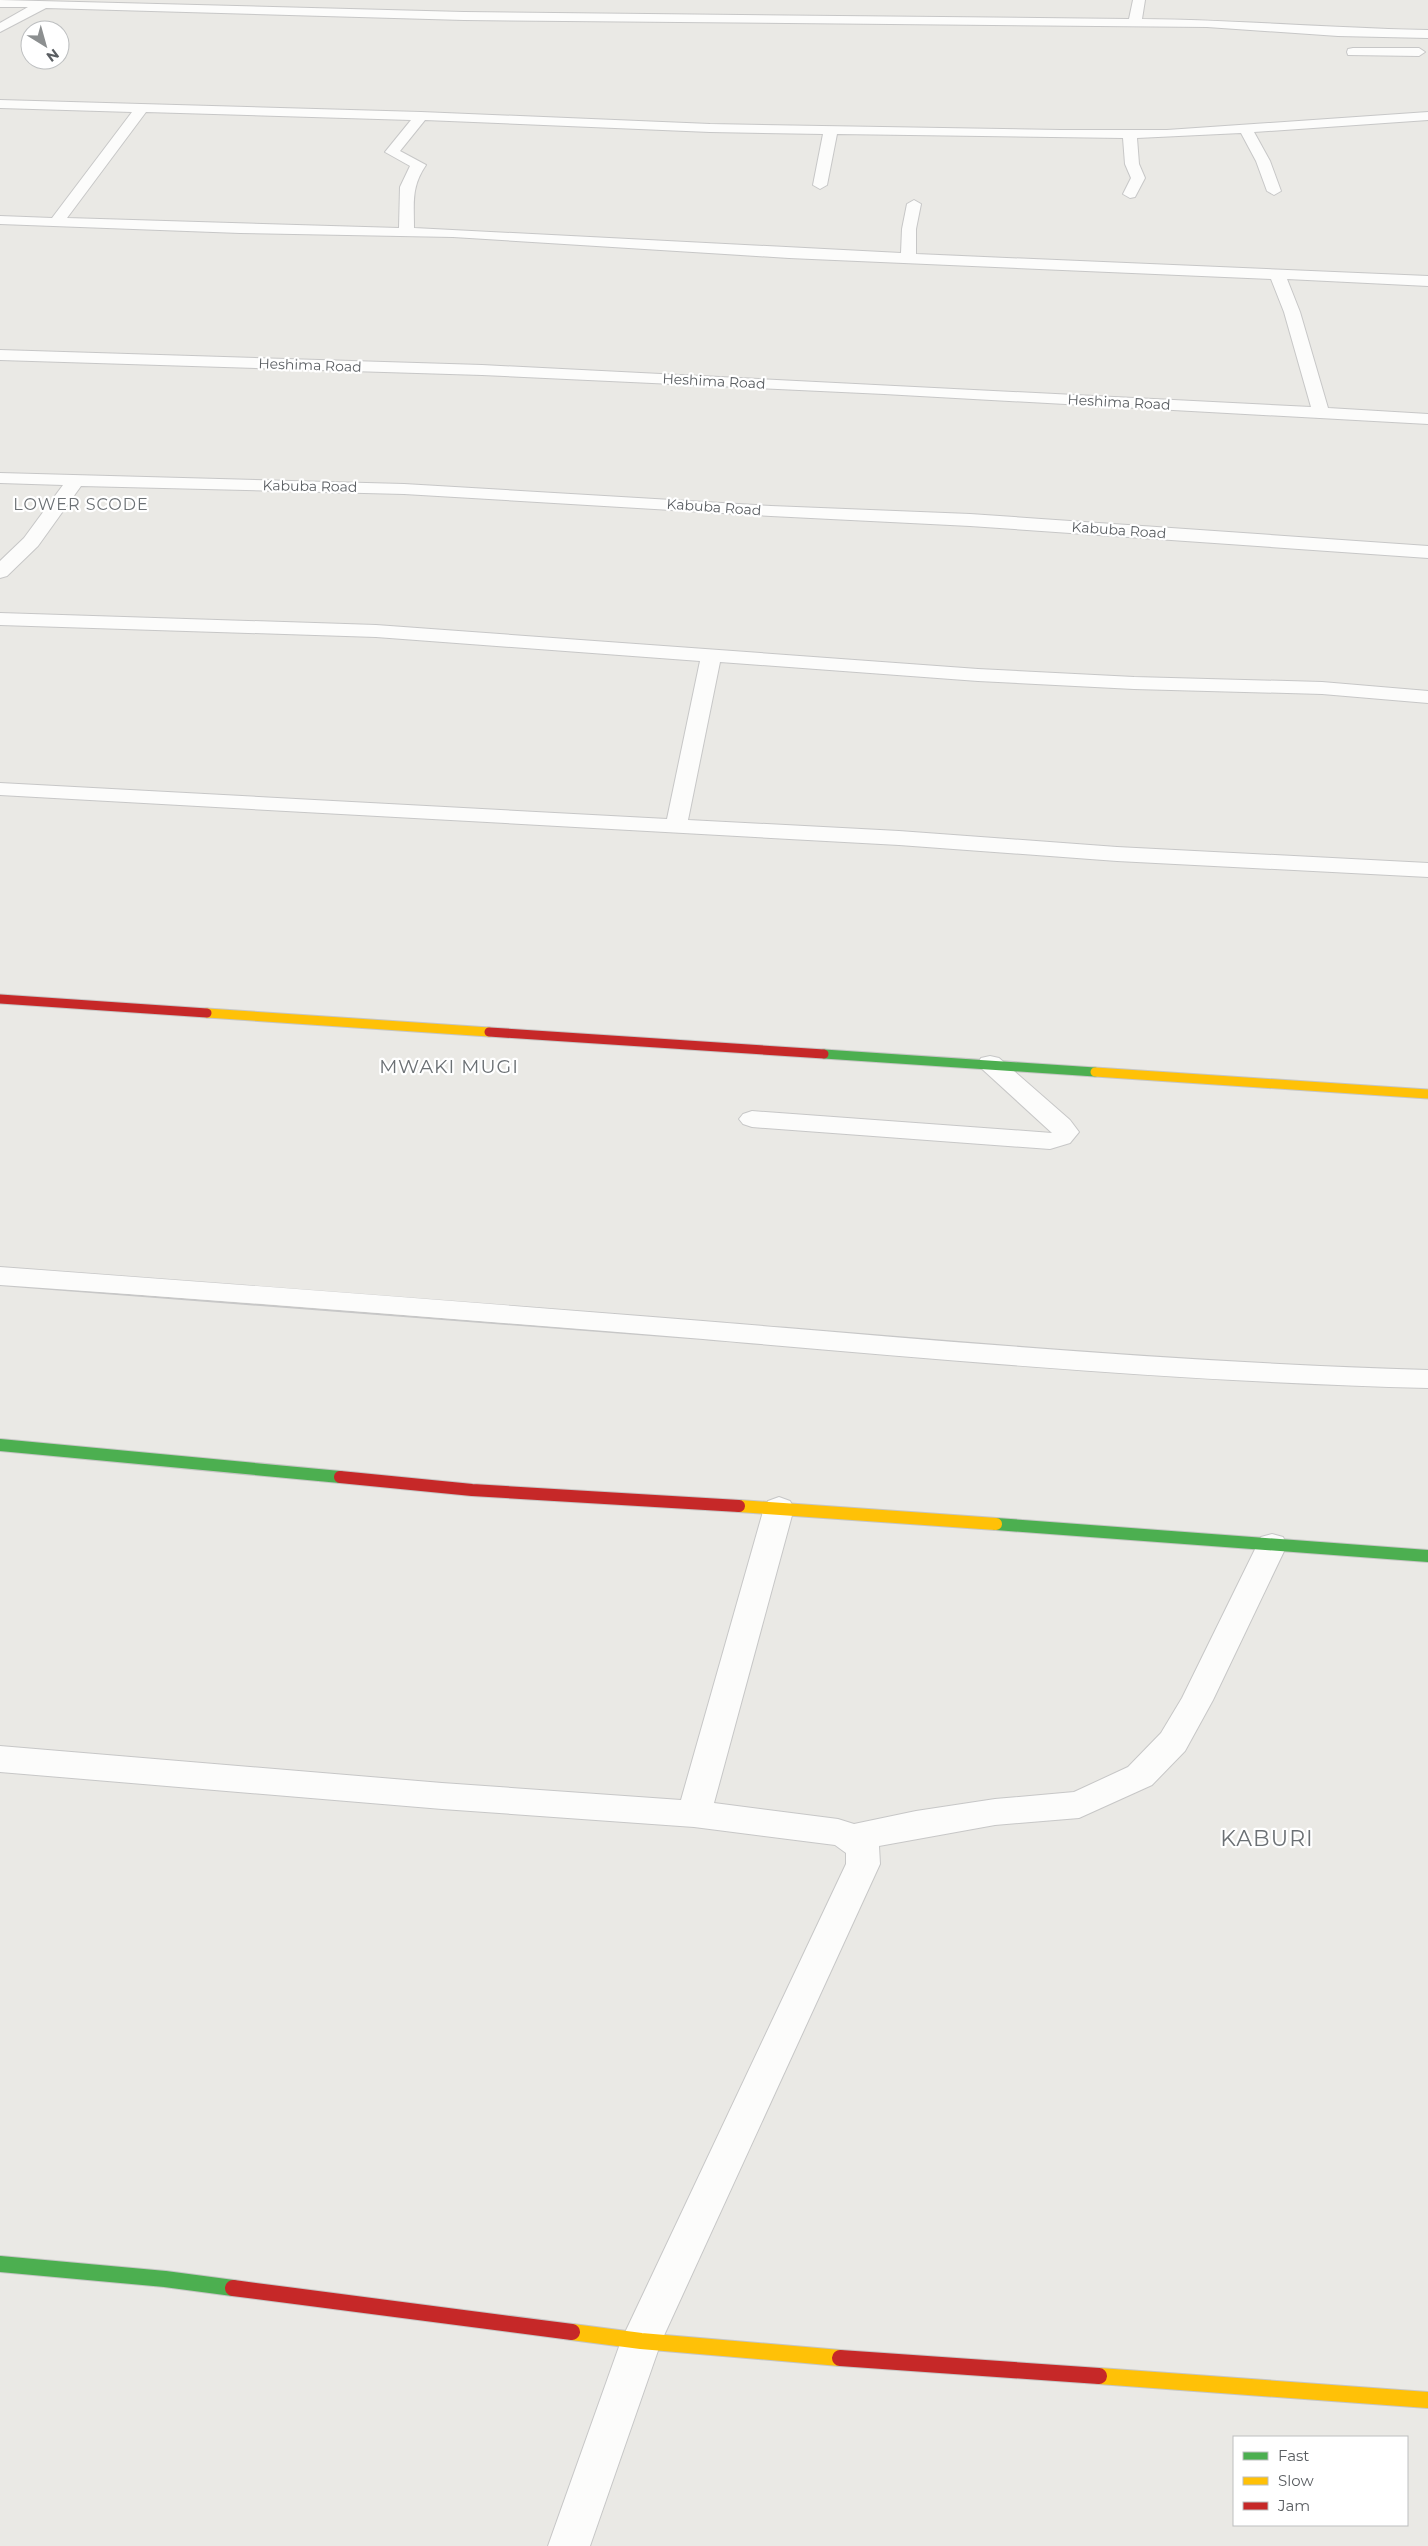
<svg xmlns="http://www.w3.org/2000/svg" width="1428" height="2546" font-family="Montserrat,sans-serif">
	<rect width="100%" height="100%" fill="#eae9e5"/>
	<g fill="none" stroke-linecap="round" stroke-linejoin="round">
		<g stroke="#c7c7c7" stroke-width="2">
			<g id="street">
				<path d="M0,0L464,12L1129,19L1133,0H1145L1142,19C1237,20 1332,28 1428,30V38L1338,36L1207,27L464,20L46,8L0,32V23L28,7H0Z"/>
				<polygon points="1353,48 1419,48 1425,52 1419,56 1348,55 1347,52 1348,49"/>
				<path d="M0,100L421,112L710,124L1061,130H1167L1428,112V120L1254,132L1270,161L1281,191L1274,195L1267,191L1256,161L1241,133L1137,138L1139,164L1145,178L1135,197L1130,198L1123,194L1131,178L1125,164L1123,138L837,134L827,185L820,189L813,185L823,134L710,132L425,120L400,151L426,165C411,187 414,202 414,228L901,253L902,229L907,204L914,200L921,204L916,229V254L1428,276V286L1287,279L1300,312L1328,408L1428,414V424L884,394L482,375L0,360V350L482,365L1311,407L1284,312L1271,279L789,258L453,237L240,233L0,224V216L52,218L132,112L0,108ZM146,112L411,120L385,152L410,166L400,187L399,228L67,218Z"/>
				<polygon points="0,473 404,484 771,506 970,514 1428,546 1428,558 970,526 771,516 404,494 81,486 38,546 7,576 0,578 0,561 24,538 63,485 0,483"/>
				<polygon points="0,613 376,625 978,669 1134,677 1322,682 1428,691 1428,703 1322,694 1134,689 978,681 720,662 688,820 899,831 1117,847 1428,863 1428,877 1117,861 899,845 0,795 0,783 667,819 700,661 376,637 0,625"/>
				<polygon points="990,1056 999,1058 1070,1120 1079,1132 1070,1143 1050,1149 752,1127 743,1124 739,1119 743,1114 752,1111 1052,1133 981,1068 978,1063 981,1058"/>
				<path d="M0,1267C235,1284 469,1302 703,1321C944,1341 1186,1363 1428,1370V1388C1186,1382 944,1360 703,1339C469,1320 235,1301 0,1285Z"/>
				<polygon points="779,1497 790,1501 794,1508 714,1803 838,1819 854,1824 916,1811 995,1799 1074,1792 1128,1767 1161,1733 1182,1698 1261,1537 1272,1534 1283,1537 1287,1545 1213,1700 1185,1751 1152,1785 1079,1818 995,1825 879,1846 880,1864 661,2342 590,2546 548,2546 621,2341 846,1864 846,1853 835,1845 694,1827 442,1809 0,1772 0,1746 442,1783 681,1800 764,1508 768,1501"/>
			</g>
		</g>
		<g stroke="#c6c6c5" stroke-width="11">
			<polyline id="fast-far2" points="824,1054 1095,1072"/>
		</g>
		<g stroke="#c6c6c5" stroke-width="14">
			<g id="fast-far1">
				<polyline points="0,1445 340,1477"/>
				<polyline points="996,1524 1428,1556"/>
			</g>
		</g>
		<g stroke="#c6c6c5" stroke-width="18">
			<polyline id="fast" points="0,2264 165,2279 233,2288"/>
		</g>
		<g stroke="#c6c6c5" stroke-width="11">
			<g id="slow-far2">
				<polyline points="207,1013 489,1032"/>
				<polyline points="1095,1072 1428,1094"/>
			</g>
		</g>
		<g stroke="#c6c6c5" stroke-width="14">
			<polyline id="slow-far1" points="739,1506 996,1524"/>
		</g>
		<g stroke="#c6c6c5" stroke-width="18">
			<g id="slow">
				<polyline points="572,2332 641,2341 840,2358"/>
				<polyline points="1099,2376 1428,2400"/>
			</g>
		</g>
		<g stroke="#c6c6c5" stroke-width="11">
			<g id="jam-far2">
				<polyline points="0,999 207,1013"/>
				<polyline points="489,1032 824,1054"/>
			</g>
		</g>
		<g stroke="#c6c6c5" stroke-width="14">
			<polyline id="jam-far1" points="340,1477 472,1490 739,1506"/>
		</g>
		<g stroke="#c6c6c5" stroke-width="18">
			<g id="jam">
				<polyline points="233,2288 572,2332"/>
				<polyline points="840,2358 1099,2376"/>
			</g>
		</g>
		<use href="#street" fill="#fcfcfb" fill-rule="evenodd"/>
		<use href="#fast-far2" stroke="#4caf50" stroke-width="9"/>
		<use href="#fast-far1" stroke="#4caf50" stroke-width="12"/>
		<use href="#fast" stroke="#4caf50" stroke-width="16"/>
		<use href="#slow-far2" stroke="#ffc107" stroke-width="9"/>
		<use href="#slow-far1" stroke="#ffc107" stroke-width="12"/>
		<use href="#slow" stroke="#ffc107" stroke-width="16"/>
		<use href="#jam-far2" stroke="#c62828" stroke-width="9"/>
		<use href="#jam-far1" stroke="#c62828" stroke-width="12"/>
		<use href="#jam" stroke="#c62828" stroke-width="16"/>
	</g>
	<g text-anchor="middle" stroke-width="4.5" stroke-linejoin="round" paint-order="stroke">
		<g font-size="14" fill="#5a5e62" stroke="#fff">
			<text transform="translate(310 365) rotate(2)" y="5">Heshima Road</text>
			<text transform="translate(714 381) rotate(3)" y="5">Heshima Road</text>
			<text transform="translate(1119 402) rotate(3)" y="5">Heshima Road</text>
			<text transform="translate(310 486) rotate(1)" y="5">Kabuba Road</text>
			<text transform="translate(714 507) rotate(4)" y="5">Kabuba Road</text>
			<text transform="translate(1119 530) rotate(4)" y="5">Kabuba Road</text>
		</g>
		<g font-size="16" letter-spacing="1" fill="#6b7074" stroke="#fff">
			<text x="81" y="510">LOWER SCODE</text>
		</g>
		<g font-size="19" letter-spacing="1" fill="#6b7074" stroke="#fff">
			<text x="449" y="1073">MWAKI MUGI</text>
		</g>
		<g font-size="22" letter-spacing="1" fill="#6b7074" stroke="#fff">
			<text x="1267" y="1846">KABURI</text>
		</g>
	</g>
	<rect x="1233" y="2436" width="175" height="90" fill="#ffffff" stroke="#bdbfc0"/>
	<rect x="1243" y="2452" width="25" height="8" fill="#4caf50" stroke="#bdbfc0"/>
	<text x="1278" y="2461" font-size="15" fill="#5a5e62">Fast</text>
	<rect x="1243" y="2477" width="25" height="8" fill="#ffc107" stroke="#bdbfc0"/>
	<text x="1278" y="2486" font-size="15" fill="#5a5e62">Slow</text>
	<rect x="1243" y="2502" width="25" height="8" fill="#c62828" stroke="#bdbfc0"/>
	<text x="1278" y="2511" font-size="15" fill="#5a5e62">Jam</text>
	<g transform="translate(45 45) rotate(143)"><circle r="24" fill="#ffffff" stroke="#bdbfc0"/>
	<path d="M0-4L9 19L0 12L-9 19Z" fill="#8c8f90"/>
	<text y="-8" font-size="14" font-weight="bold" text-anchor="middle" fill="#5a5e62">N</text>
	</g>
</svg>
